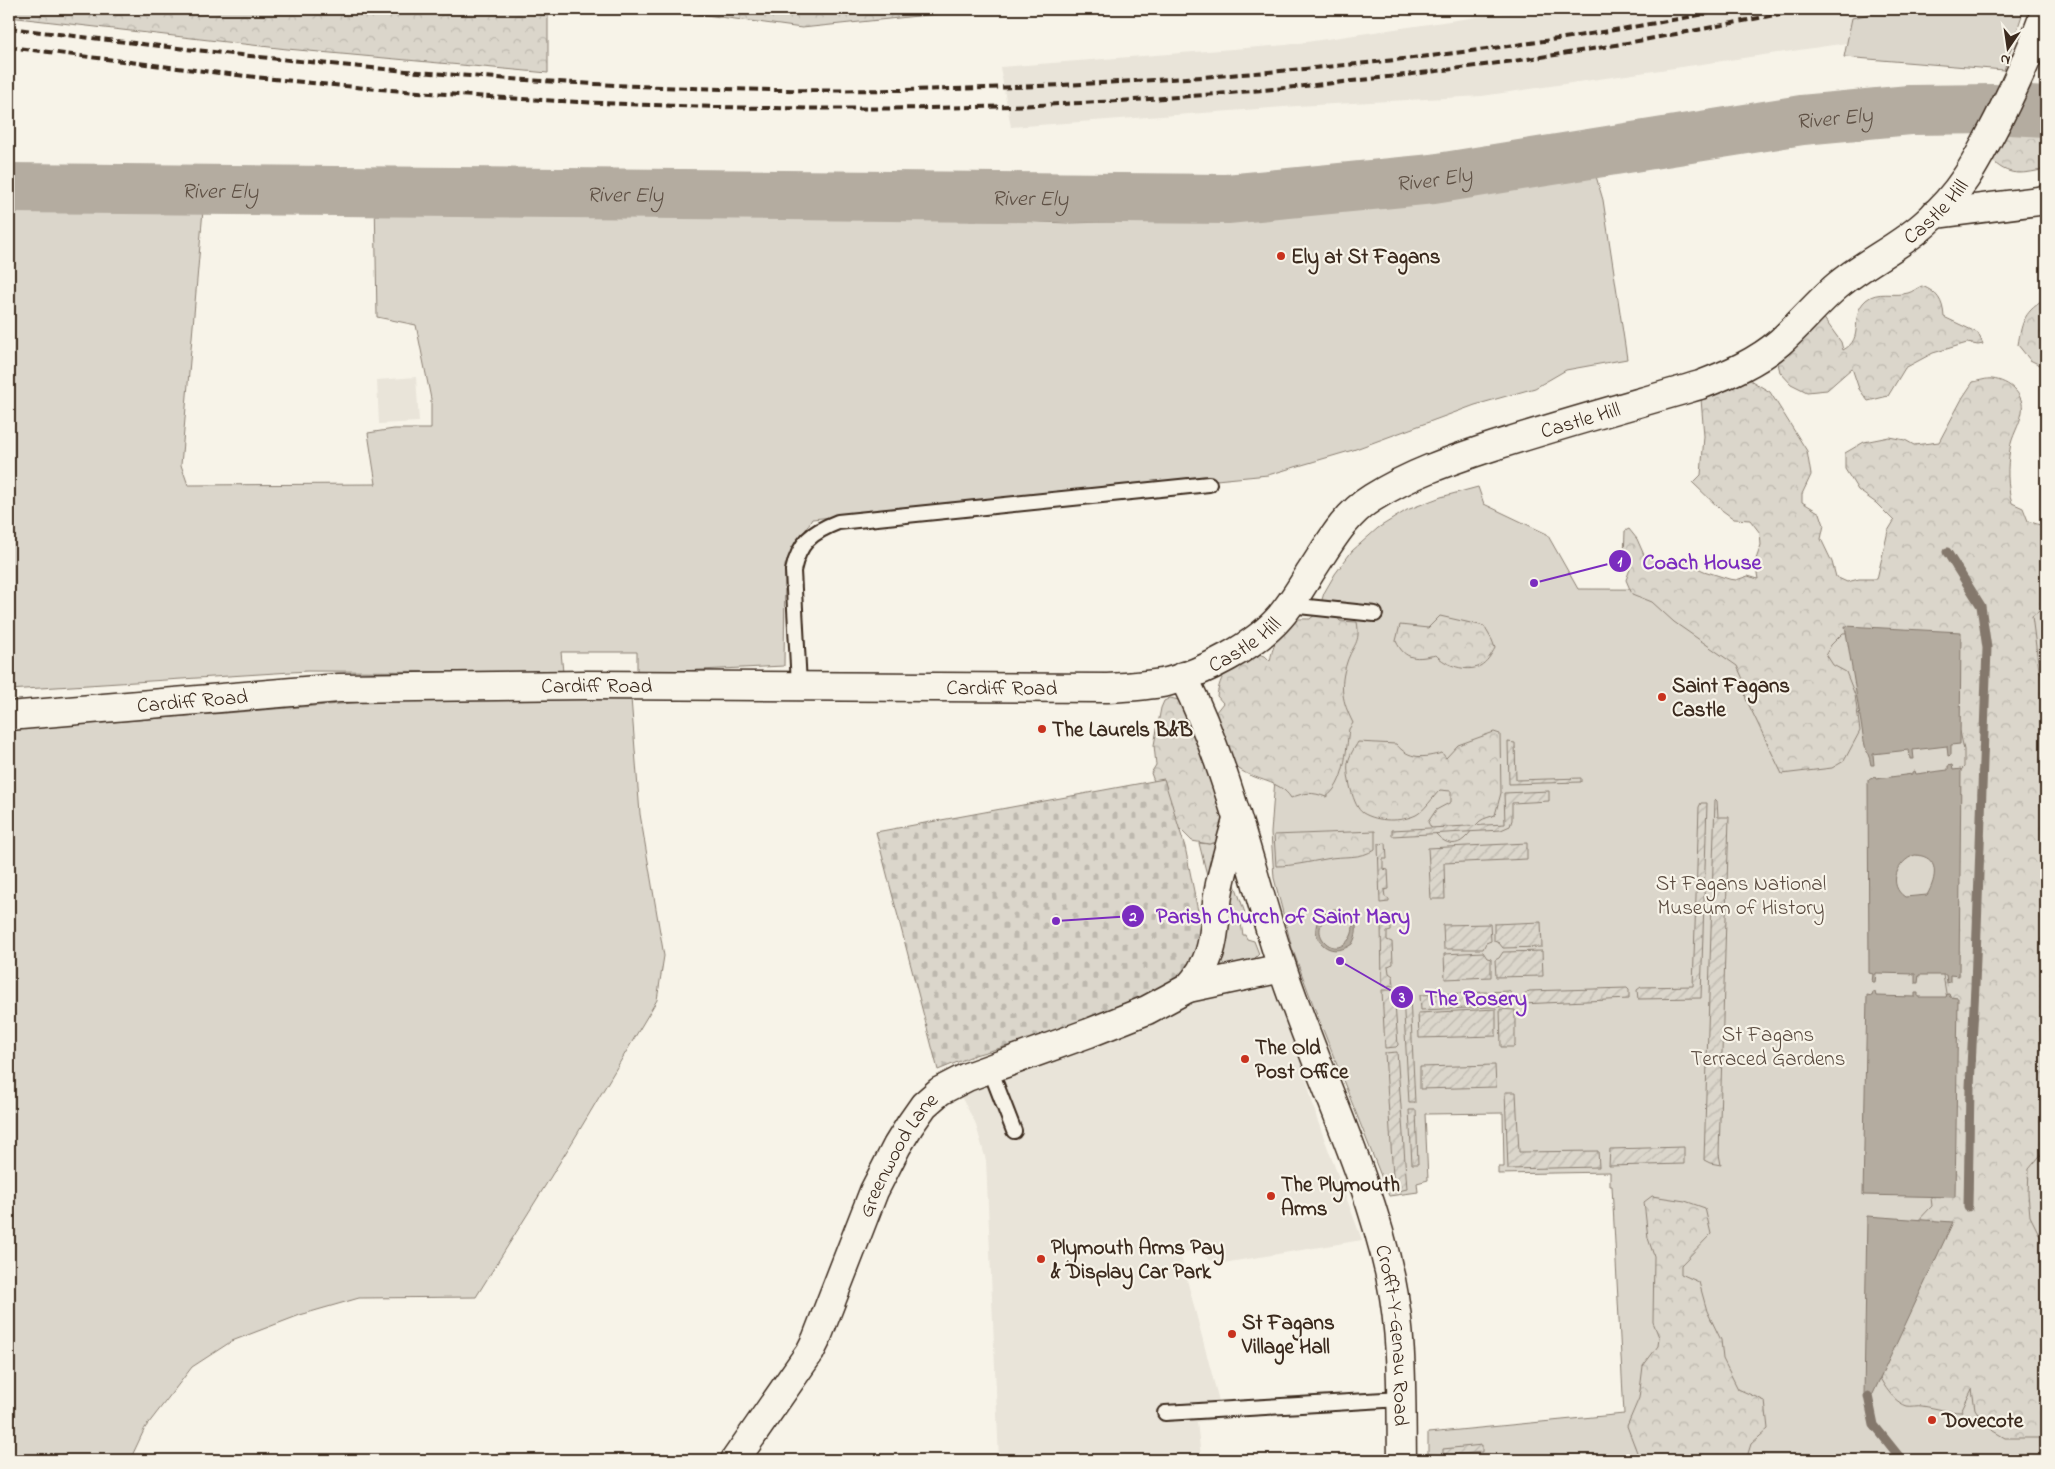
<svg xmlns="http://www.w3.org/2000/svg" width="2055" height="1469" font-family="'Indie Flower',sans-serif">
	<defs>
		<pattern id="forest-crowns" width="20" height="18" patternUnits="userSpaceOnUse" patternTransform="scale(1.25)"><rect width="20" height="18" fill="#dbd6cb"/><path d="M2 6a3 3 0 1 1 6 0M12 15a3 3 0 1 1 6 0" fill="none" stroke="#bdb8ae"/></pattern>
		<pattern id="cemetery-stones" width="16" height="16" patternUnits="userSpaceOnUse" patternTransform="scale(1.25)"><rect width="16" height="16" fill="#dbd6cb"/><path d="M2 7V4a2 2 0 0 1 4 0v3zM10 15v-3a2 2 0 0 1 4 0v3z" fill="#bdb8ae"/></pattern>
		<pattern id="garden-furrows" width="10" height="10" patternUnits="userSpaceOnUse" patternTransform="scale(1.25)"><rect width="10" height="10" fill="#dbd6cb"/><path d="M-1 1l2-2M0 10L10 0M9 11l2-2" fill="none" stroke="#bdb8ae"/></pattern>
	</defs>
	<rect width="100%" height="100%" fill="#f7f3e8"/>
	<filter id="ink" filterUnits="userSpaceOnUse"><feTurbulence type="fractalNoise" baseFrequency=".02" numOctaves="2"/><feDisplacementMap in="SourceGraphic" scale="10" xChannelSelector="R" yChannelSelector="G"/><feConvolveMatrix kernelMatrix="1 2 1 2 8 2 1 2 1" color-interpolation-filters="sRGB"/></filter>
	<g filter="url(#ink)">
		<g fill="#e9e4d9">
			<polygon points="1531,9 1893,9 1852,18 1847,43 1482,96 1297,106 1011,127 1000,67 1286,45"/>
			<polygon points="416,377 419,422 379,424 377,380"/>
			<polygon points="1267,984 1273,987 1278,992 1296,1041 1317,1119 1362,1240 1223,1263 1209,1260 1201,1249 1180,1253 1220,1405 1221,1419 1197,1422 1201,1456 1174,1460 999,1460 986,1160 975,1122 960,1095 1001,1079 1188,999"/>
		</g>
		<g fill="#dbd6cb" stroke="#8b8074">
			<polygon points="1893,9 2024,9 2004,70 1844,57 1852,18"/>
			<polygon points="1595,173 1603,200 1627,359 1566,370 1535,388 1475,405 1353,450 1268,475 812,519 785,565 784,666 637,673 637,652 561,652 563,672 307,671 9,690 9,188 205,187 181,465 188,485 376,484 368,433 394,429 431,429 431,399 416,325 377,317 375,196 1068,223 1234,219 1291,214 1324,204 1419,200 1438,192 1487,189"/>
			<polygon points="1478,487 1484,504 1547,534 1578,589 1926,590 2046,539 2046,1460 1428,1460 1428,1433 1624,1414 1612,1186 1610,1186 1610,1172 1498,1174 1498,1167 1504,1167 1503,1113 1425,1114 1428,1180 1417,1183 1418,1192 1389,1196 1314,1007 1292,948 1274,878 1271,833 1280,711 1315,622 1324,593 1335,574 1352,551 1378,528 1407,510 1441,497"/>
			<polygon points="631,698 640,814 664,956 657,1000 573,1141 476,1297 359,1298 300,1315 232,1341 192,1367 145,1428 130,1460 9,1460 9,730 365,702"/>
			<polygon points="1221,841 1209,875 1207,875 1199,843 1209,844"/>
			<polygon points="1234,882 1245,913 1240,918 1243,935 1245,935 1247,939 1254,941 1259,954 1250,963 1224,969 1218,962"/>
		</g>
		<g fill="url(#forest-crowns)" stroke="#8b8074">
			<polygon points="9,9 548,9 548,73 287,49 9,17"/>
			<polygon points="693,9 985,9 802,28 698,14"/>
			<path d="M2025,124L2036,127H2046V169C2018,175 2006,177 1986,154L2007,127Z"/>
			<path d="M1922,286C1937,292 1943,300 1944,317L1978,333L1983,344L1978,345L1967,343L1933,353L1905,368L1888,396L1868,401L1859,389L1852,368L1827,390L1807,392L1791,384L1780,372L1775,350L1823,317L1841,342L1843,350C1866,338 1848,316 1866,300C1877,290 1894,297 1908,293C1912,292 1917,288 1922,286Z"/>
			<path d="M2046,299V368L2030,360L2018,345C2022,320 2025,311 2046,299Z"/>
			<path d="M1745,377L1770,392L1807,451L1811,475L1802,494V502L1820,513L1824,525L1821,539L1832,562L1836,577L1847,582L1859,579H1877L1888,531L1894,521L1876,503L1858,490L1845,469V453L1864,442L1889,437L1905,440L1914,445L1939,442L1963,397L1973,382C1979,381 1987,378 1992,379C2010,381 2025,395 2022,412C2020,425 2011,437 2010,449C2007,467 2007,486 2012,503L2023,508L2028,521L2046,527V611L2041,610L2032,616L2039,670L2046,680V963L2044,988L2046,991V1137L2044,1151L2029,1169L2028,1193L2030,1216L2046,1248V1438H2005L1993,1431L1981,1418L1975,1409L1972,1389L1961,1412C1948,1412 1936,1408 1922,1406C1918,1405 1911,1407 1907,1406C1888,1400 1877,1372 1869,1356L1914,1225L1932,1206L1929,1181L1949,1011L1940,957L1954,778L1964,767V750L1960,731L1860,632L1843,633L1831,645L1826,654L1833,665L1846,672L1855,695L1860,731L1844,761L1832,768L1782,774L1746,699L1743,679L1737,666L1674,622L1652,602L1632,594L1626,580L1630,569L1624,557L1625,531L1629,529L1637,539L1644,555L1657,562L1687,563L1704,571L1729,579L1736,580L1748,576L1758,579L1755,562L1761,545L1760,533L1750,520L1734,519L1719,508L1693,483L1701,475L1704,436L1701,399Z"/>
			<path d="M1317,613L1335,614L1340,621L1357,622C1361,644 1353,644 1347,662C1339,687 1342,701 1353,723L1349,729C1346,751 1345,784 1326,797C1313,792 1304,792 1291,798C1280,780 1255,781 1239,769C1236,767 1233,763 1231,760L1230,808L1221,841L1209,844L1192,841L1166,815L1151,773L1156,765L1154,745L1161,708L1164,701L1170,698L1179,700L1184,711L1190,714L1212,717L1223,703L1217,696C1221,668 1233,665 1255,653L1265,656L1270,661C1272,650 1278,631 1286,623C1292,618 1303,619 1310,619Z"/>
			<path d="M1440,616L1484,626L1492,640L1495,648C1491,655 1487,662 1480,666C1467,673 1445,665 1436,655C1417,659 1405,661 1396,641L1400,625L1428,628Z"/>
			<path d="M1494,732L1500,734L1501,793L1495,815C1490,817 1484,818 1480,821C1474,826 1470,834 1464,839C1449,852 1434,834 1428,822L1436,810L1451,802V791L1440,790C1433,797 1424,811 1416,815C1401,822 1378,822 1363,813C1353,807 1346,774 1348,763C1350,754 1354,749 1358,742L1396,744C1409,760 1424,758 1442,753L1446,758L1458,745Z"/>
			<path d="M1375,831V849C1361,860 1342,855 1326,859C1309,862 1293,866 1276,866L1274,835Z"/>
			<polygon points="1652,1196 1685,1201 1705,1208 1711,1234 1681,1265 1681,1274 1699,1282 1707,1311 1721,1340 1723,1359 1738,1389 1765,1401 1768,1429 1751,1444 1746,1460 1637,1460 1638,1455 1627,1426 1639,1398 1643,1366 1658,1346 1659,1337 1653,1322 1654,1256 1648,1238 1644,1202"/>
		</g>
		<polygon fill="url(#cemetery-stones)" stroke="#8b8074" points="1164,779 1185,847 1203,936 1194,962 1161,990 1051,1034 975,1055 938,1070 876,832"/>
		<g fill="url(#garden-furrows)" stroke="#8b8074">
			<polygon points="1508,742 1515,743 1516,780 1581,778 1581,782 1509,784"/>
			<polygon points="1549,791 1549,801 1512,803 1512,820 1510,826 1501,830 1392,836 1392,830 1505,824 1504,793"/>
			<polygon points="1715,799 1717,801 1718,817 1729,817 1719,1154 1721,1165 1710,1163 1704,1160"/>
			<polygon points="1701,803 1707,803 1701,998 1638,999 1637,990 1641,987 1693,986 1699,807"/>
			<polygon points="1386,843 1387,859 1383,859 1383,869 1388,870 1389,889 1384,890 1385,897 1389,899 1389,902 1380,903 1378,844"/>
			<polygon points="1527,843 1527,859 1444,863 1445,899 1431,899 1428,848"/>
			<polygon points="1391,921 1391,931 1387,932 1387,940 1392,942 1393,964 1388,966 1389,973 1393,976 1394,986 1382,985 1381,922"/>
			<polygon points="1541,922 1542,947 1503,948 1499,943 1494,941 1494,924"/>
			<polygon points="1490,924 1491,941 1486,943 1483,949 1444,949 1443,925"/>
			<polygon points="1542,951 1543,976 1496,977 1495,960 1499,958 1503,952"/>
			<polygon points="1483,952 1487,958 1491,959 1491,977 1445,979 1444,954"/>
			<polygon points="1627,988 1629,990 1629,999 1522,1004 1522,997 1529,991"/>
			<polygon points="1382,990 1394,990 1398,1045 1396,1047 1385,1048"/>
			<polygon points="1509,991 1514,997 1514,1006 1421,1010 1420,995"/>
			<polygon points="1403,996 1410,996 1415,1103 1409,1103"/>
			<polygon points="1496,1009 1496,1036 1419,1038 1418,1013"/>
			<polygon points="1500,1009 1515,1010 1515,1045 1514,1047 1501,1047"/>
			<polygon points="1397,1052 1407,1189 1394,1192 1385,1053"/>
			<polygon points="1495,1065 1496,1087 1420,1089 1420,1067"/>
			<polygon points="1505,1092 1516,1092 1519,1152 1598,1151 1599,1167 1508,1169"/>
			<polygon points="1409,1110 1416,1110 1418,1164 1412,1164"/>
			<polygon points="1684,1147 1684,1164 1609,1166 1610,1149"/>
			<polygon points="1482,1445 1482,1452 1451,1455 1450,1460 1443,1460 1443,1449"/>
		</g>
		<g fill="#b4aca0" stroke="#84786c" fill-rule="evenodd">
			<path d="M1845,626L1961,632L1960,744L1951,745V755L1948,756L1947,746L1913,750L1914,759H1910L1909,750L1873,754L1874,765H1871C1870,756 1865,750 1864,741Z"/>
			<path d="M1952,765L1953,770L1961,769L1959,976L1950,975V982L1947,983L1946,975H1919L1918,983H1915V974L1876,973L1875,982H1872L1873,974L1869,973L1868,780L1875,777L1876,779L1912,774V772L1915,771L1916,774L1948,770V766ZM1915,855C1940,856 1937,878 1927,895L1905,897C1887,885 1897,861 1915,855Z"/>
			<path d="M1334,909C1354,911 1362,927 1352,944C1322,966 1298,920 1334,909ZM1334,913C1372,915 1344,964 1324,941C1315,930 1322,917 1334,913Z"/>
			<polygon points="1873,992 1875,992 1876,996 1915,997 1915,993 1918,993 1918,997 1946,997 1947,994 1949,994 1950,997 1958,998 1955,1197 1863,1195 1867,995 1872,996"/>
			<polygon points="1867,1216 1953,1222 1872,1396 1864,1395"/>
		</g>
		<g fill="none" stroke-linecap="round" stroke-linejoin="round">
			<g stroke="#84786c" stroke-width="9">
				<polyline points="1947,552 1981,606 1987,648 1975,986 1970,1087 1968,1207"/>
				<polyline points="1868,1396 1874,1425 1902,1460"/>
			</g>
			<path stroke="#b4aca0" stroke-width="50" id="s1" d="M9,188L1227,199L1433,179L1802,120L1910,110L1993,109L2046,112"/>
			<g stroke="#3b2a1e" stroke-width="18">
				<g id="service">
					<polyline points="1289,605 1375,614"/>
					<path d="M799,685L793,571C799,542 812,532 838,522L1209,484"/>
					<polyline points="990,1069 1014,1131"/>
					<polyline points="1165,1413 1401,1399"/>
				</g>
			</g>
			<g stroke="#3b2a1e" stroke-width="31">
				<g id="minor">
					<polyline points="1935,214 2046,200"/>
					<path d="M1188,988C1221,952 1211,926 1220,884C1225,862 1231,841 1237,820"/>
					<path id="s2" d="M735,1460L810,1352L816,1340L874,1191L897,1146L910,1125L924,1105L940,1091L967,1077L1089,1033L1147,1010L1188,988L1282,968"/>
				</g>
			</g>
			<g stroke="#3b2a1e" stroke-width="31">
				<g id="tertiary">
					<path id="s3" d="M1183,676C1228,766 1249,866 1280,961C1314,1066 1368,1171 1391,1280C1403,1338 1401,1400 1402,1460"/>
					<path id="s4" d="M9,716L339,688L587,685L1107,688C1127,687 1147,686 1167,682C1203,673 1256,645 1280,617C1292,603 1301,588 1310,573C1328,546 1344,515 1372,498C1410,474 1451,460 1494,446C1562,424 1632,405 1700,385C1729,374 1757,362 1780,342C1800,324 1817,303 1837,286C1865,262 1900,247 1927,222C1963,190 1976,162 1998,120C2016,84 2033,48 2046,9"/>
				</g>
			</g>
			<use href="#service" stroke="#f7f3e8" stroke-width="14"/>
			<use href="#minor" stroke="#f7f3e8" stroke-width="28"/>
			<use href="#tertiary" stroke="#f7f3e8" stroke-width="28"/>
			<g stroke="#3b2a1e" stroke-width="4" stroke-dasharray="8 4" stroke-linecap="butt">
				<path d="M9,28C236,56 463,81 692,88C840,93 988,90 1135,81C1335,70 1534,48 1730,9"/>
				<path d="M9,47C132,62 255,79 379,89C578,105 777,112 977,107C1170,102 1364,83 1555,55C1639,42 1722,25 1805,9"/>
			</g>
		</g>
	</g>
	<g fill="#c8321e" stroke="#f7f3e8" stroke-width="2">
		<circle cx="1281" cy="256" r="5"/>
		<circle cx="1662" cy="697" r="5"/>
		<circle cx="1042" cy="729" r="5"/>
		<circle cx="1245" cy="1059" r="5"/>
		<circle cx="1271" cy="1196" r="5"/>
		<circle cx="1041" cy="1259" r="5"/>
		<circle cx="1232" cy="1334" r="5"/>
		<circle cx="1932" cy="1420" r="5"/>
	</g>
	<g text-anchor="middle" stroke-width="4.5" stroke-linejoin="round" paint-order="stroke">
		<g font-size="21" fill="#3b2a1e" stroke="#f7f3e8">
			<text dy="7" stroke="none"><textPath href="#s4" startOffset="2086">Castle Hill</textPath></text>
			<text dy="7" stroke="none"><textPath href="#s4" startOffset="1666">Castle Hill</textPath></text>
			<text dy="7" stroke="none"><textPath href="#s4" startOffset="1246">Castle Hill</textPath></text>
			<text dy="7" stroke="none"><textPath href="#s4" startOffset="589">Cardiff Road</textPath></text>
			<text dy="7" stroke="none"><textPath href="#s4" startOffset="994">Cardiff Road</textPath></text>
			<text dy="7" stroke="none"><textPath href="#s4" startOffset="184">Cardiff Road</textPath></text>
			<text dy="7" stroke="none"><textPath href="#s2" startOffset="348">Greenwood Lane</textPath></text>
			<text dy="7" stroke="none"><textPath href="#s3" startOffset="695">Crofft-Y-Genau Road</textPath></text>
		</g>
		<g font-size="21" font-weight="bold" fill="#3b2a1e" stroke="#f7f3e8" text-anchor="start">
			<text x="1291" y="263">Ely at St Fagans</text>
			<text x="1672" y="692">Saint Fagans<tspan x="1672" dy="24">Castle</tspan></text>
			<text x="1052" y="736">The Laurels B&amp;B</text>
			<text x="1255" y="1054">The Old<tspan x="1255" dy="24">Post Office</tspan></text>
			<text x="1281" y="1191">The Plymouth<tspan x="1281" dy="24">Arms</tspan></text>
			<text x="1051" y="1254">Plymouth Arms Pay<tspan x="1051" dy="24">&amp; Display Car Park</tspan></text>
			<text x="1242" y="1329">St Fagans<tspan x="1242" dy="24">Village Hall</tspan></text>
			<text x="1942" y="1427">Dovecote</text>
		</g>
		<g font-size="21" fill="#5b4c41" stroke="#f7f3e8">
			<text x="1741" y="890">St Fagans National<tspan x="1741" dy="24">Museum of History</tspan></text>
			<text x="1768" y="1041">St Fagans<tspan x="1768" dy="24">Terraced Gardens</tspan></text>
		</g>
		<g font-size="22" font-style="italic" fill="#5f5145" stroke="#f7f3e8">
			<text dy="8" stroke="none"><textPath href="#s1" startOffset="1831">River Ely</textPath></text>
			<text dy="8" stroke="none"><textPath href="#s1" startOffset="1426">River Ely</textPath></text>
			<text dy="8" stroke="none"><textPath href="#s1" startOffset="211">River Ely</textPath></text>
			<text dy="8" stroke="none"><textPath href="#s1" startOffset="616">River Ely</textPath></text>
			<text dy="8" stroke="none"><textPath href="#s1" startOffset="1021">River Ely</textPath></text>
		</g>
	</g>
	<path fill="none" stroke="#7b2cbf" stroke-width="2" d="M1534 583L1620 561M1056 921L1133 916M1340 961L1402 997"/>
	<g fill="#7b2cbf" stroke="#f7f3e8" stroke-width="2">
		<circle cx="1534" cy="583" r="5"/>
		<circle cx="1056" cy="921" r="5"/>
		<circle cx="1340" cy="961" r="5"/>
		<circle cx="1620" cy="561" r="12"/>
		<circle cx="1133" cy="916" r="12"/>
		<circle cx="1402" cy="997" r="12"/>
	</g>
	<g font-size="15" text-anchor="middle" font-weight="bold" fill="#fff">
		<text x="1620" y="566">1</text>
		<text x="1133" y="921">2</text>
		<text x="1402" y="1002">3</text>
	</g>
	<g font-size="22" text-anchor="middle" font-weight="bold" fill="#7b2cbf" stroke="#f7f3e8" stroke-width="4.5" stroke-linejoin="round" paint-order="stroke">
		<text x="1702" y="569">Coach House</text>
		<text x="1283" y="923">Parish Church of Saint Mary</text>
		<text x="1476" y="1005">The Rosery</text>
	</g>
	<rect width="2055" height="1469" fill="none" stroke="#f7f3e8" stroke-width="30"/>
	<rect x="15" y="15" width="2025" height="1439" fill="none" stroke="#3b2a1e" stroke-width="2" filter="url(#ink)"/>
	<g transform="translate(2008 48) rotate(193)" stroke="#f7f3e8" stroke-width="4" paint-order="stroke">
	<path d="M0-4L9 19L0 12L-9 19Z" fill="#3b2a1e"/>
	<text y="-8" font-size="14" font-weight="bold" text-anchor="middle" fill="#3b2a1e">N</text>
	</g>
</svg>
